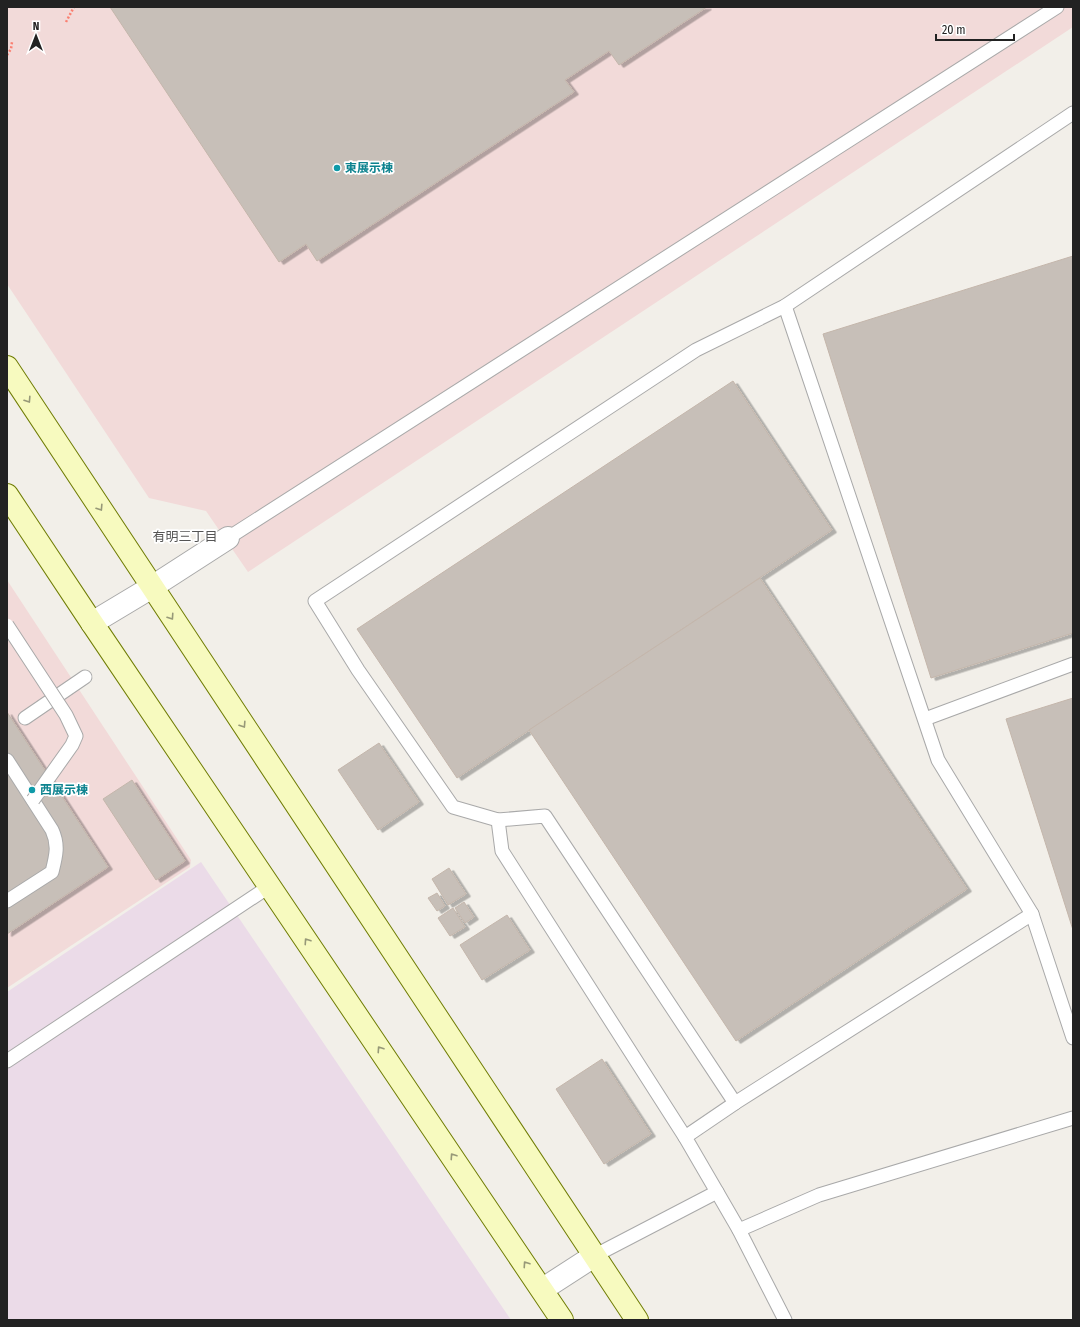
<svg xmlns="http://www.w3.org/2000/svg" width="1080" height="1327" font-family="'Fira Sans Condensed','Noto Sans JP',sans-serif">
	<defs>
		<filter id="shadow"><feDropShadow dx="4.5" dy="2.5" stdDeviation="0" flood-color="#0004"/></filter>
	</defs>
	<rect width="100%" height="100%" fill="#f2efe9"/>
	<g fill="#f2dad9">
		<polygon points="7,7 1073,7 1073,27 248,572 206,511 149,498 7,284"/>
		<polygon points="7,580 191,860 190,867 7,988"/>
	</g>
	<polygon fill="#ebdbe8" points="201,862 511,1320 7,1320 7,992"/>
	<g fill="#c7bfb8" stroke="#c4b6ab" filter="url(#shadow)">
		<polygon points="110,7 707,7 619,65 609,51 565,80 574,92 317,261 306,244 279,262"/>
		<polygon points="1073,256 1073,633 931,678 823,334"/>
		<polygon points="733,381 832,530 457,778 357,629"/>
		<polygon points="760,578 967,889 736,1041 529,730"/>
		<polygon points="1073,698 1073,930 1006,719"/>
		<polygon points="7,712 108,867 7,934"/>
		<polygon points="379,743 419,802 378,830 338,770"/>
		<polygon points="132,780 185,861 156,880 103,799"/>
		<polygon points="449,868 466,894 448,905 432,879"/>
		<polygon points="437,893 445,906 437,911 428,898"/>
		<polygon points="464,902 474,917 465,923 455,908"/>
		<polygon points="453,908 465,927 450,936 438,918"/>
		<polygon points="507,915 530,950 482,980 460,945"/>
		<polygon points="602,1059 651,1134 604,1164 556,1089"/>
	</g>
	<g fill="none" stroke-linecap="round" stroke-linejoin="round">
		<g stroke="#a9a9a9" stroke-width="15">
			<g id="lane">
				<polyline points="785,306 938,760 1032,914 1073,1038"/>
				<polyline points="228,538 1057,7"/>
				<polyline points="25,718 85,677"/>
				<polyline points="925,719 1073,664"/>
				<path d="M7,760L52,830C59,845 56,856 52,872L7,901"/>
				<polyline points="498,820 502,851 685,1137"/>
				<polyline points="7,1061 270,886"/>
				<polyline points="735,1103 545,816 498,820 453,807 358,670 315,601 696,350 785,306 1073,113"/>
				<polyline points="717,1192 739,1230 785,1320"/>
				<polyline points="739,1230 819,1195 1073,1118"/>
				<polyline points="594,1256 717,1192 685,1137 735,1103 1032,914"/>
			</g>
		</g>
		<g stroke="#a9a9a9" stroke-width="24">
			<g id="street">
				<polyline points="92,623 152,587 228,538"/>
				<polyline points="543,1289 594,1256"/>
			</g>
		</g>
		<g stroke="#707d05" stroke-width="24">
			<g id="secondary">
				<polyline points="7,367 637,1320"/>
				<polyline points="7,495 92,623 562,1320"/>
			</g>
		</g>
		<g stroke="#fa8072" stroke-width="2.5" stroke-dasharray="2 2" stroke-linecap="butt">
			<polyline points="66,22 74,7"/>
			<polyline points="7,55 11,49 12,42"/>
		</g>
		<use href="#lane" stroke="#fff" stroke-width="13"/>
		<use href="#street" stroke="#fff" stroke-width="22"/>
		<use href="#secondary" stroke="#f7fabf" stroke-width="22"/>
		<g stroke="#a9a9a9" stroke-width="15" stroke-linecap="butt">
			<polyline id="lane-bridge" points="7,625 66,715 76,736 72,745 33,800"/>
		</g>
		<use href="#lane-bridge" stroke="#fff" stroke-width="13"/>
	</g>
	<defs><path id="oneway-chevron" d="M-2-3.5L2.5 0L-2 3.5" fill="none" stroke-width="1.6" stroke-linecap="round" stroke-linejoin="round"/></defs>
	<g stroke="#979978">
		<use href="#oneway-chevron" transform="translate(28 400) rotate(57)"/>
		<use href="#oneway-chevron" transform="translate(100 508) rotate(57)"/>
		<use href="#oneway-chevron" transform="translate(171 617) rotate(56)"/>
		<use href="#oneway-chevron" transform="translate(243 725) rotate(57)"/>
		<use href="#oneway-chevron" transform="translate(307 941) rotate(-124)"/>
		<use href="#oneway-chevron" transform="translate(380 1049) rotate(-124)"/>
		<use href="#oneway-chevron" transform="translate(453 1156) rotate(-124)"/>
		<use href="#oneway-chevron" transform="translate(526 1264) rotate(-124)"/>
	</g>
	<g fill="#0f9aa8" stroke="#fff" stroke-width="1.5">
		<circle cx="337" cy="168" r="4"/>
		<circle cx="32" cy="790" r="4"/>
	</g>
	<g text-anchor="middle" stroke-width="3.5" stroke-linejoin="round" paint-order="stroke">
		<g font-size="12" font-weight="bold" fill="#0d838f" stroke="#fff" text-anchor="start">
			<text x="345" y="172">東展示棟</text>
			<text x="40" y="794">西展示棟</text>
		</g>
		<g font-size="13" fill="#555" stroke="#fff">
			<text x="185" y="541">有明三丁目</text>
		</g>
	</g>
	<rect width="1080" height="1327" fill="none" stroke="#222222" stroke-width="16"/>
	<g transform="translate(36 36)" stroke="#ffffff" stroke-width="3" paint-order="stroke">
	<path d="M0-3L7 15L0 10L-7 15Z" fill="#222222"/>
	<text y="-6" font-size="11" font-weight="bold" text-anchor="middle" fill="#222222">N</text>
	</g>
	<path d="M936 34v6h78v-6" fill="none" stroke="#222222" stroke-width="2"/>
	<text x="942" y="34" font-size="12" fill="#222222" stroke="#ffffff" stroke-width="3" paint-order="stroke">20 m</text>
</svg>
